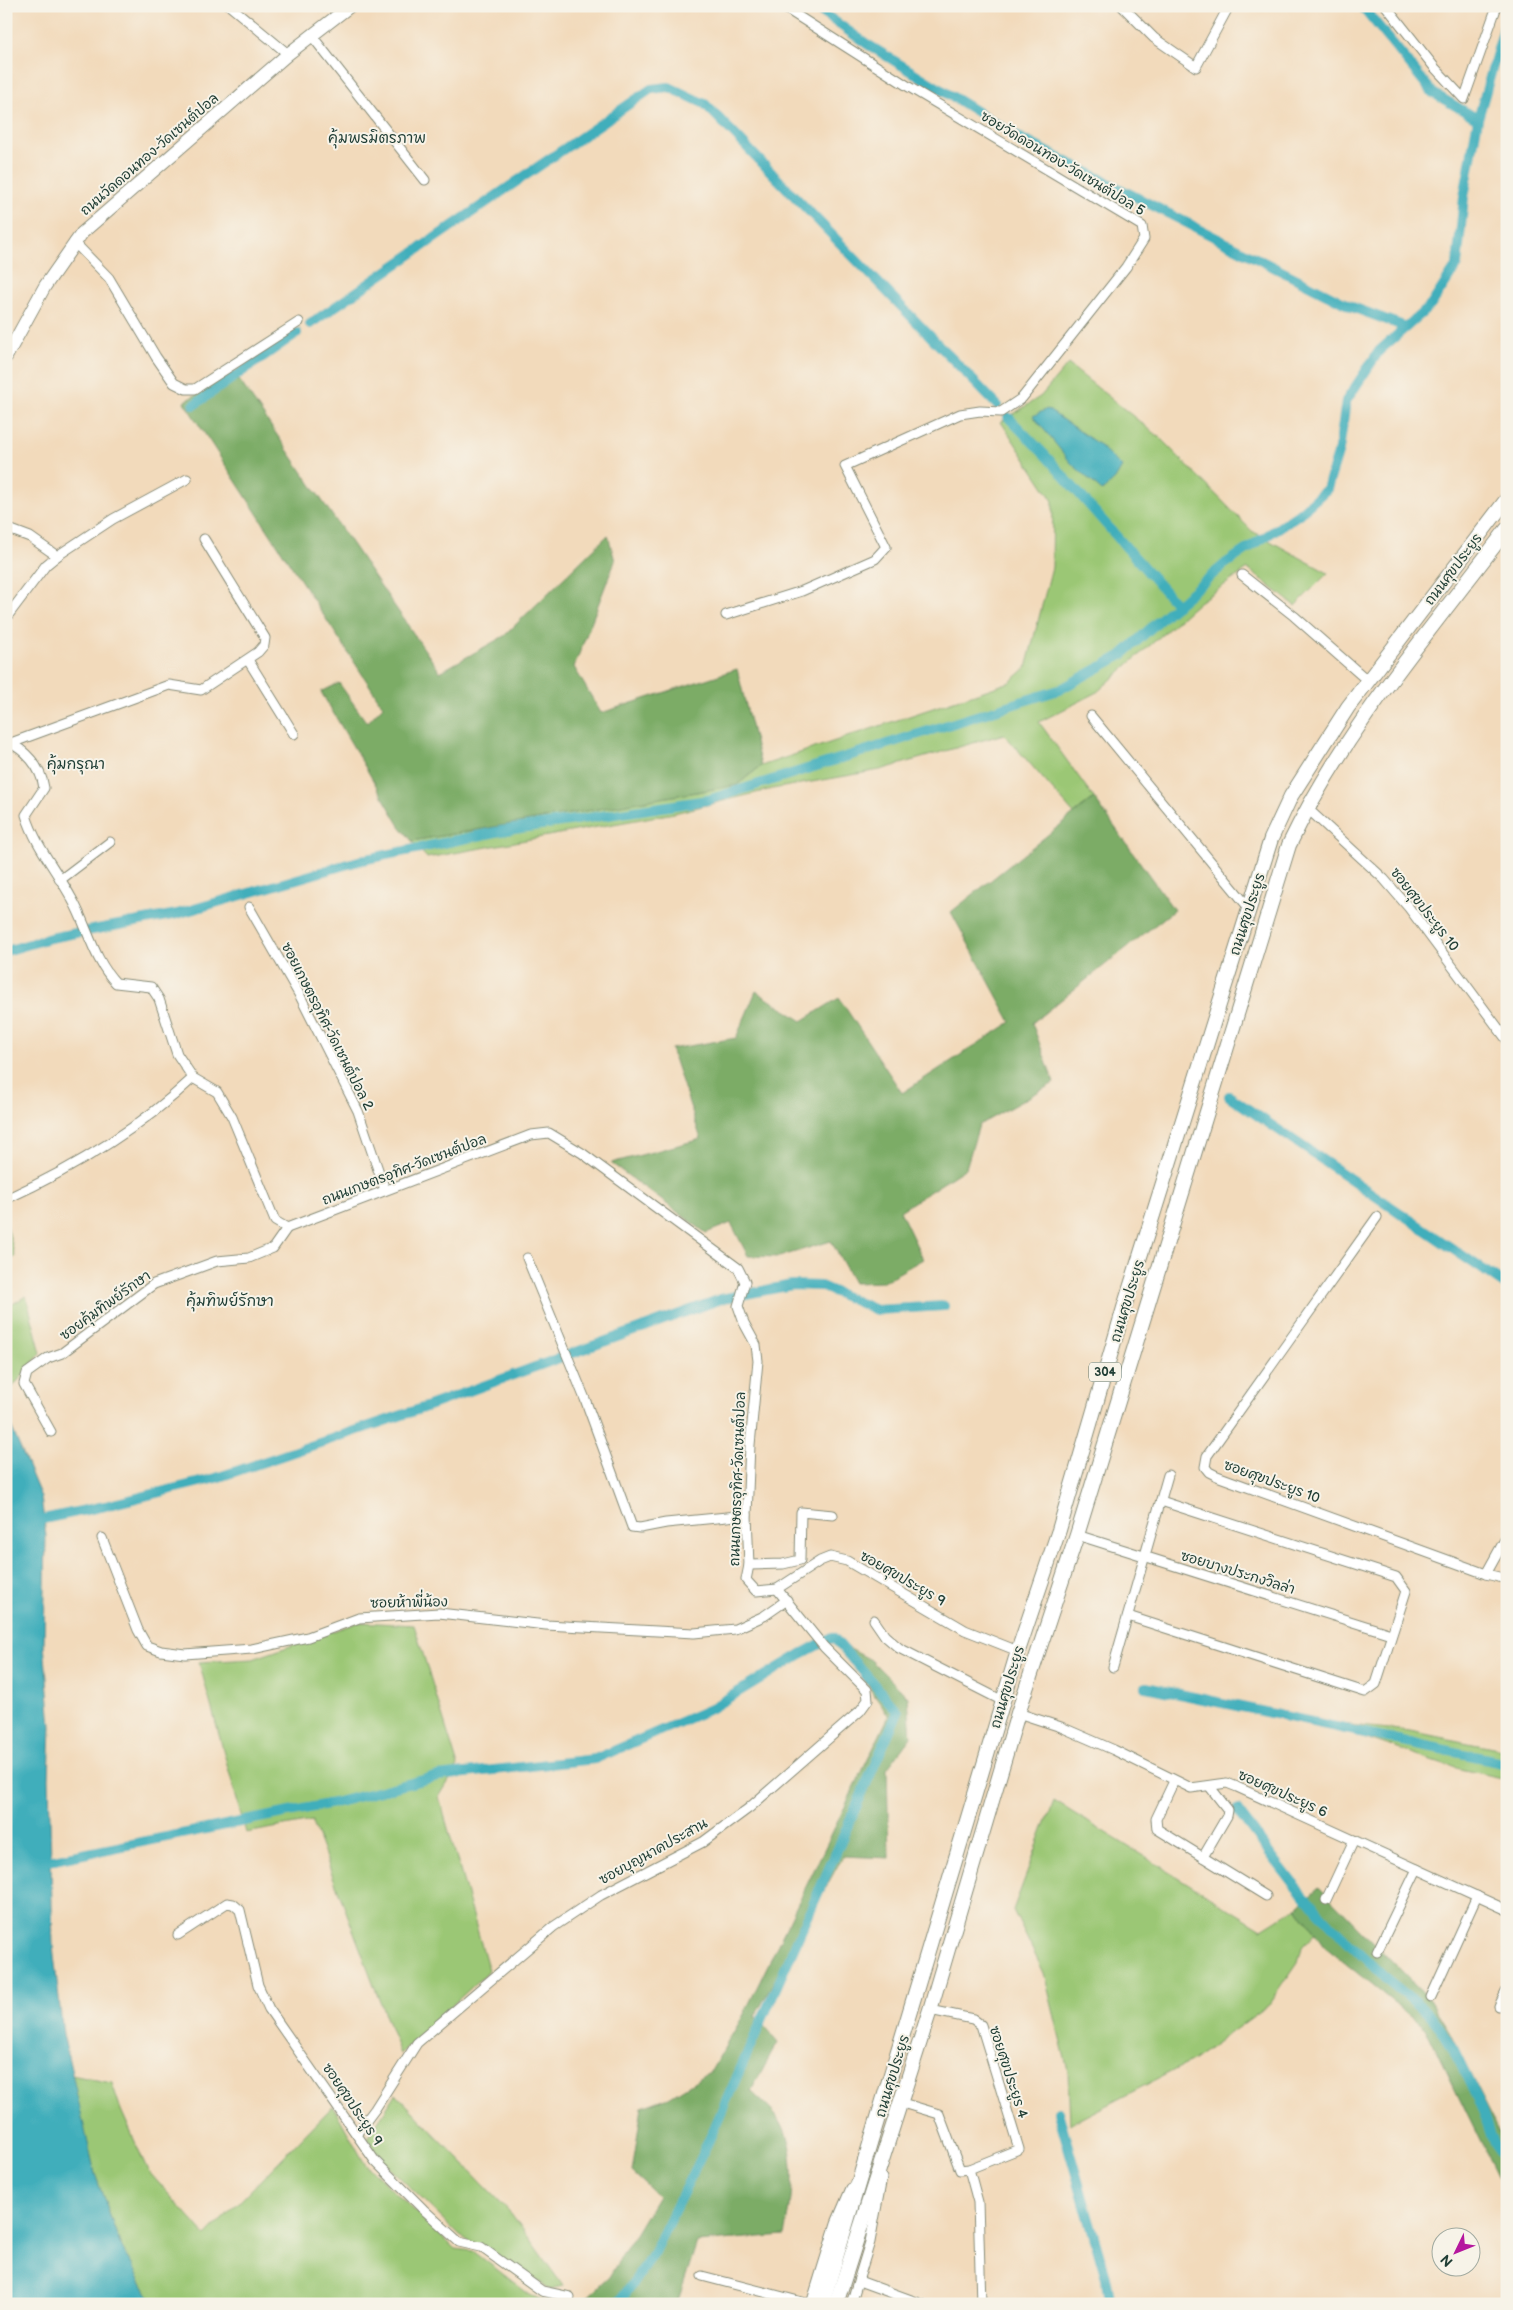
<svg xmlns="http://www.w3.org/2000/svg" width="1513" height="2310" font-family="'Balsamiq Sans','Playpen Sans Thai',sans-serif">
	<rect width="100%" height="100%" fill="#f7f3e8"/>
	<filter id="ink" filterUnits="userSpaceOnUse"><feTurbulence type="fractalNoise" baseFrequency=".02" numOctaves="2"/><feDisplacementMap in="SourceGraphic" scale="10" xChannelSelector="R" yChannelSelector="G"/><feConvolveMatrix kernelMatrix="1 2 1 2 8 2 1 2 1" color-interpolation-filters="sRGB"/></filter>
	<filter id="wash" filterUnits="userSpaceOnUse"><feTurbulence type="fractalNoise" baseFrequency=".0096" numOctaves="4" result="noise"/><feDisplacementMap in="SourceGraphic" scale="20" xChannelSelector="R" yChannelSelector="G"/><feGaussianBlur stdDeviation="1.12" result="paint"/><feColorMatrix in="noise" values="0 0 0 0 0 0 0 0 0 0 0 0 0 0 0 0 0 1.4 0 .05"/><feComposite in="paint" operator="in"/></filter>
	<g filter="url(#wash)">
		<rect width="100%" height="100%" fill="#f2dabb"/>
		<g fill="#9bc774" stroke="#5d8254">
			<polygon points="1068,364 1159,437 1252,531 1328,573 1295,606 1248,569 1199,602 1096,693 1039,722 1094,798 1074,814 1004,734 880,770 772,789 674,813 427,858 412,841 737,785 761,766 1010,682 1026,668 1052,567 1053,501 1001,422 1041,396"/>
			<polygon points="6,1222 15,1257 6,1262"/>
			<polygon points="26,1296 41,1353 6,1395 6,1308"/>
			<polygon points="359,1622 414,1625 458,1766 439,1797 489,1971 400,2054 312,1821 246,1833 199,1662 253,1659"/>
			<polygon points="1318,1722 1410,1731 1507,1751 1507,1779 1456,1768"/>
			<polygon points="1054,1801 1262,1929 1297,1907 1315,1933 1302,1947 1298,1963 1270,2004 1192,2061 1070,2124 1068,2071 1044,1973 1013,1910"/>
			<polygon points="71,2075 112,2083 121,2110 148,2171 206,2236 333,2106 365,2164 455,2249 473,2251 530,2295 551,2304 154,2304 120,2244 95,2174"/>
			<polygon points="396,2094 511,2213 563,2286 550,2289 513,2265 460,2236 386,2164 367,2138"/>
		</g>
		<g fill="#7cac66" stroke="#4e744d">
			<polygon points="233,371 440,672 504,636 608,535 615,561 574,667 601,713 737,669 761,766 737,785 412,841 400,826 321,692 339,683 367,723 383,706 184,402"/>
			<polygon points="1094,798 1174,910 1032,1023 1054,1083 979,1125 966,1168 900,1211 923,1259 883,1282 854,1283 831,1241 779,1257 748,1256 731,1223 706,1233 611,1163 701,1139 671,1049 736,1038 756,991 802,1021 839,998 902,1093 1011,1022 951,912"/>
			<path d="M837,1642L871,1660L908,1697L911,1737L887,1769L889,1858L843,1856L755,2016L778,2042L751,2091C761,2101 776,2113 782,2125C798,2156 792,2203 785,2235L697,2242L677,2304H580L609,2277L658,2196L632,2172L642,2107L669,2097L711,2071L743,2016L889,1716Z"/>
			<polygon points="1319,1887 1432,2003 1449,2031 1507,2147 1507,2191 1503,2188 1425,2028 1324,1946 1297,1907"/>
		</g>
		<g fill="#3faebb" stroke="#2f7678">
			<polygon points="1047,409 1098,444 1122,467 1115,479 1102,491 1071,463 1033,416"/>
			<polygon points="6,1414 41,1497 46,1536 44,1644 51,1726 49,1778 53,1946 63,2034 95,2174 120,2244 154,2304 6,2304"/>
		</g>
		<g fill="none" stroke-linecap="round" stroke-linejoin="round">
			<g stroke="#3faebb" stroke-width="10">
				<polyline points="813,6 867,44 1018,137 1352,307 1406,327"/>
				<polyline points="1362,6 1433,93 1478,119"/>
				<polyline points="310,324 651,89 669,87 705,104 997,405"/>
				<polyline points="194,405 297,333"/>
				<polyline points="1008,417 1045,455 1177,605"/>
				<polyline points="6,951 50,938 177,914 362,860 501,831 708,800 1059,690 1122,655 1167,613 1225,564 1299,514 1327,489 1339,450 1346,401 1379,351 1431,305 1457,265 1464,197 1478,119 1507,17"/>
				<polyline points="1229,1096 1507,1286"/>
				<polyline points="6,1531 29,1522 105,1506 216,1478 420,1409 721,1299 792,1285 821,1286 876,1310 944,1306"/>
				<polyline points="1146,1687 1507,1763"/>
				<polyline points="1237,1810 1292,1882 1333,1927 1384,1977 1432,2016 1454,2050 1483,2111 1494,2144 1507,2162"/>
				<polyline points="39,1863 338,1802 438,1776 595,1759 710,1709 801,1654 833,1637 898,1712 709,2140 652,2256 618,2304"/>
				<polyline points="1058,2112 1107,2281 1111,2304"/>
			</g>
		</g>
	</g>
	<g filter="url(#ink)">
		<g fill="none" stroke-linecap="round" stroke-linejoin="round">
			<g stroke="#888c78" stroke-width="11">
				<g id="street">
					<polyline points="230,6 288,54"/>
					<polyline points="1122,6 1154,38 1196,67 1229,6"/>
					<polyline points="1386,6 1435,68 1464,99 1497,6"/>
					<polyline points="312,36 425,180"/>
					<polyline points="74,242 109,278 156,357 174,383 186,389 195,389 299,322"/>
					<polyline points="6,528 30,537 57,556"/>
					<polyline points="1242,575 1294,616 1368,681"/>
					<polyline points="726,615 802,591 875,559 886,547 845,466 960,414 980,411 1001,412 1022,398 1126,267 1144,239 1142,226 909,87 782,6"/>
					<polyline points="6,618 46,565 57,556 113,519 187,479"/>
					<polyline points="248,660 294,734"/>
					<polyline points="1091,716 1249,908"/>
					<path d="M6,741C26,750 41,767 44,788L26,815C35,845 57,871 72,899C88,927 93,959 116,983L151,987L159,999L177,1054L193,1078L217,1092L232,1117L275,1221L287,1228L531,1135L549,1133L582,1153L738,1268L745,1282L738,1306L744,1323L756,1345L758,1361L750,1445L747,1515L749,1565L746,1580L756,1591L777,1589L820,1561L830,1557L847,1561L965,1630L1018,1651"/>
					<polyline points="11,743 169,685 201,690 258,652 264,645 265,638 204,539"/>
					<polyline points="1307,808 1384,879 1409,908 1507,1040"/>
					<polyline points="60,880 110,842"/>
					<polyline points="249,907 300,996 358,1111 385,1190"/>
					<path d="M6,1199C74,1168 139,1129 193,1078"/>
					<polyline points="1377,1217 1207,1456 1205,1467 1209,1472 1217,1476 1486,1574 1507,1579"/>
					<polyline points="527,1258 585,1399 632,1527 640,1528 666,1523 747,1515"/>
					<polyline points="51,1432 24,1384 27,1373 48,1358 62,1353 154,1284 217,1261 249,1258 273,1248 287,1228"/>
					<polyline points="1077,1535 1391,1634"/>
					<polyline points="102,1538 138,1630 147,1646 161,1651 185,1654 252,1649 308,1637 359,1618 439,1613 546,1625 694,1633 735,1629 764,1616 787,1600"/>
					<polyline points="749,1565 783,1564 800,1560 801,1512 833,1515"/>
					<polyline points="1486,1574 1507,1536"/>
					<polyline points="1128,1616 1365,1692 1376,1684 1406,1591 1396,1577 1161,1501"/>
					<polyline points="874,1620 885,1636 899,1648 1003,1701"/>
					<polyline points="1113,1667 1168,1475"/>
					<polyline points="1018,1713 1061,1727 1114,1750 1191,1788 1227,1783 1237,1787 1507,1910"/>
					<polyline points="1174,1781 1156,1819 1157,1829 1266,1896"/>
					<polyline points="1203,1857 1227,1816 1228,1810 1210,1787"/>
					<polyline points="1326,1900 1354,1840"/>
					<polyline points="178,1935 227,1903 233,1904 240,1910 258,1985 269,2009 375,2161 423,2209 459,2242 481,2247 542,2291 570,2297"/>
					<polyline points="1377,1952 1417,1869"/>
					<polyline points="1431,1997 1477,1896"/>
					<polyline points="1499,2006 1507,1990"/>
					<polyline points="899,2102 939,2114 960,2170 969,2169 1019,2149 981,2025 973,2019 930,2010"/>
					<polyline points="357,2133 375,2109 417,2043 553,1927 601,1895 703,1842 749,1808 860,1711 868,1700 867,1690 824,1647 777,1589"/>
					<polyline points="969,2169 978,2202 981,2304"/>
					<polyline points="702,2276 810,2304"/>
					<polyline points="859,2281 922,2304"/>
					<polyline points="811,2304 836,2223 851,2188"/>
					<polyline points="851,2304 870,2242 882,2178"/>
				</g>
			</g>
			<g stroke="#888c78" stroke-width="14">
				<polyline id="secondary" points="6,357 45,286 82,233 288,54 350,6"/>
			</g>
			<g stroke="#888c78" stroke-width="16">
				<g id="primary">
					<polyline points="822,2304 1018,1651 1059,1530 1126,1301 1271,839 1291,796 1348,707 1507,499"/>
					<path d="M836,2304L930,2010L1018,1713L1077,1535L1289,845C1344,730 1430,631 1507,529"/>
				</g>
			</g>
			<use href="#street" stroke="#fff" stroke-width="9"/>
			<use href="#secondary" stroke="#fff" stroke-width="12"/>
			<use href="#primary" stroke="#fff" stroke-width="14"/>
		</g>
	</g>
	<g text-anchor="middle" stroke-width="4" stroke-linejoin="round" paint-order="stroke">
		<rect fill="#f7f3e8" stroke="#60746a" stroke-width="1" x="1089" y="1362.5" width="32" height="19" rx="4"/>
		<g font-size="12" font-weight="bold" fill="#1f3d34">
			<text x="1105" y="1376">304</text>
		</g>
		<g font-size="14" fill="#1f3d34" stroke="#f7f3e8">
			<text transform="translate(149 154) rotate(-41)" y="5">ถนนวัดดอนทอง-วัดเซนต์ปอล</text>
			<text transform="translate(1063 163) rotate(31)" y="5">ซอยวัดดอนทอง-วัดเซนต์ปอล 5</text>
			<text transform="translate(1453 569) rotate(-53)" y="5">ถนนศุขประยูร</text>
			<text transform="translate(1425 909) rotate(52)" y="5">ซอยศุขประยูร 10</text>
			<text transform="translate(1247 914) rotate(-72)" y="5">ถนนศุขประยูร</text>
			<text transform="translate(328 1026) rotate(63)" y="5">ซอยเกษตรอุทิศ-วัดเซนต์ปอล 2</text>
			<text transform="translate(404 1169) rotate(-21)" y="5">ถนนเกษตรอุทิศ-วัดเซนต์ปอล</text>
			<text transform="translate(1127 1301) rotate(-73)" y="5">ถนนศุขประยูร</text>
			<text transform="translate(105 1305) rotate(-36)" y="5">ซอยคุ้มทิพย์รักษา</text>
			<text transform="translate(737 1479) rotate(-88)" y="5">ถนนเกษตรอุทิศ-วัดเซนต์ปอล</text>
			<text transform="translate(1272 1481) rotate(20)" y="5">ซอยศุขประยูร 10</text>
			<text transform="translate(1238 1572) rotate(17)" y="5">ซอยบางประกงวิลล่า</text>
			<text transform="translate(903 1578) rotate(30)" y="5">ซอยศุขประยูร 9</text>
			<text transform="translate(409 1602) rotate(-1)" y="5">ซอยห้าพี่น้อง</text>
			<text transform="translate(1007 1687) rotate(-73)" y="5">ถนนศุขประยูร</text>
			<text transform="translate(1283 1793) rotate(24)" y="5">ซอยศุขประยูร 6</text>
			<text transform="translate(653 1851) rotate(-29)" y="5">ซอยบุญนาคประสาน</text>
			<text transform="translate(1009 2072) rotate(72)" y="5">ซอยศุขประยูร 4</text>
			<text transform="translate(892 2076) rotate(-73)" y="5">ถนนศุขประยูร</text>
			<text transform="translate(353 2104) rotate(56)" y="5">ซอยศุขประยูร 9</text>
		</g>
		<g font-size="15" fill="#1f3d34" stroke="#f7f3e8">
			<text x="377" y="143">คุ้มพรมิตรภาพ</text>
			<text x="76" y="769">คุ้มกรุณา</text>
			<text x="230" y="1306">คุ้มทิพย์รักษา</text>
		</g>
	</g>
	<rect width="1513" height="2310" fill="none" stroke="#f7f3e8" stroke-width="25"/>
	<g transform="translate(1456 2252) rotate(227)"><circle r="24" fill="#f7f3e8" stroke="#a1aaa0"/>
	<path d="M0-4L9 19L0 12L-9 19Z" fill="#b5179e"/>
	<text y="-8" font-size="14" font-weight="bold" text-anchor="middle" fill="#1f3d34">N</text>
	</g>
</svg>
